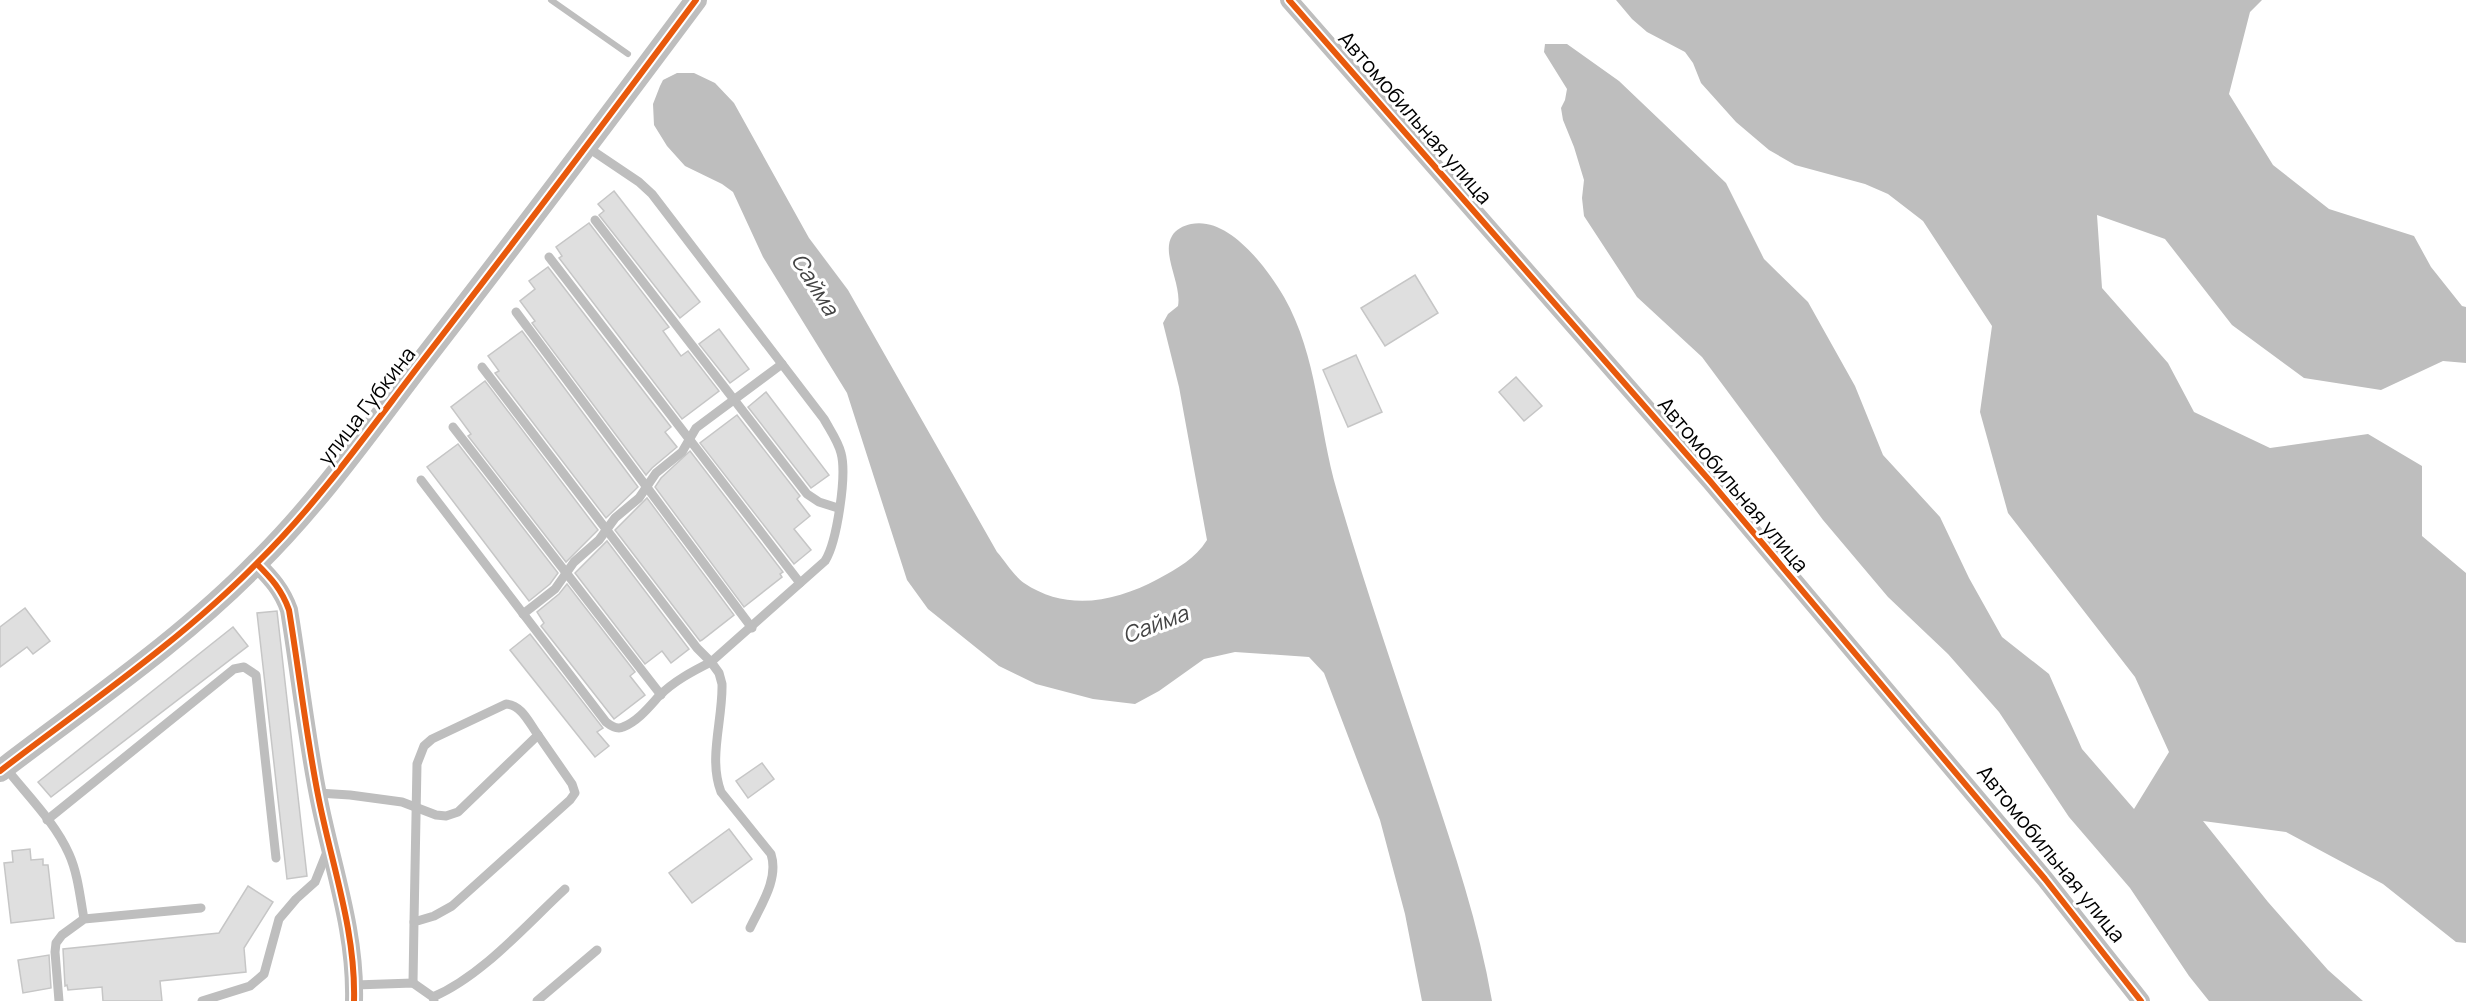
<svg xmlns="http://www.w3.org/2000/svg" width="2466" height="1001" font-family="Manrope,sans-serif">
	<rect width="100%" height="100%" fill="#fff"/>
	<g fill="#bebebe">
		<polygon points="1616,0 2262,0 2250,12 2229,94 2273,165 2329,209 2414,236 2431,267 2462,306 2466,307 2466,363 2443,361 2381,390 2304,378 2232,325 2165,239 2097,215 2102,288 2168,363 2194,412 2270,448 2368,434 2422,466 2422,536 2466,573 2466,943 2456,942 2383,884 2286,832 2203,821 2268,902 2328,970 2363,1001 2209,1001 2189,976 2130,888 2069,817 1999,712 1948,654 1888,597 1823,520 1702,357 1637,297 1584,216 1582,198 1584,180 1574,147 1563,120 1561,108 1565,100 1567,89 1544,52 1545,44 1567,44 1619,81 1726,183 1764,259 1808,302 1855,386 1883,455 1940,517 1969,578 2002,637 2049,674 2082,749 2134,809 2169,752 2135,677 2008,513 1980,412 1992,326 1923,221 1888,194 1865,184 1795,165 1769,150 1736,122 1701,83 1693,63 1685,52 1647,32 1632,19"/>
		<path d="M677,73H694L715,83L734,103L809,238L848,290L997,552C1005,561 1014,576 1024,583C1067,612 1115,602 1158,579C1178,568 1195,559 1207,540L1179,387L1163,323L1168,314L1178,306C1182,284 1161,254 1172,236C1176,229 1183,226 1191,224C1229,216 1267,268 1284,297C1318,357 1318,426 1337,491C1365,587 1398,683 1430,779C1454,851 1479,925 1492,1001H1422L1405,914L1380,820L1324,673L1309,657L1235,652L1204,659L1159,691L1135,704L1093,699L1036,684L999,666L928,609L907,580L847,393L763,257L733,192L722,184L685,166L667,146L654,125L653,104L660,86L663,80Z"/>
	</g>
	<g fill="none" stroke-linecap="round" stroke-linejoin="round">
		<polyline stroke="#bebebe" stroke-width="6" points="551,0 628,54"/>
	</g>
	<g fill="#dfdfdf" stroke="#c6c6c6" stroke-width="1.5">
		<polygon points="614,191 700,302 680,318 599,215 604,211 598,204"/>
		<polygon points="589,223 669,327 663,331 681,356 688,351 719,391 682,419 559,258 562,256 556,247"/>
		<polygon points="548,267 671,427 665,432 677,447 652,468 646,475 532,323 535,321 520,301 535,289 529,281"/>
		<polygon points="1415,275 1438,313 1385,346 1361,308"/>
		<polygon points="719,329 749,369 730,383 699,344"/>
		<polygon points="522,331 638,487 606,518 495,373 499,371 488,356"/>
		<polygon points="1356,355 1382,412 1348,427 1323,370"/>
		<polygon points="1516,377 1542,406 1524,421 1499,392"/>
		<polygon points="485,381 598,530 566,562 468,436 471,434 451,407"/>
		<polygon points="766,392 829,475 811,488 748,407"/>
		<polygon points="737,415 800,496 797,499 810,516 794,529 811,550 794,564 700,443"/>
		<polygon points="458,444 558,573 550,584 529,601 427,467"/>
		<polygon points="690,451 783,572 780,574 782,577 744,607 655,487 661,478"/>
		<polygon points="647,498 734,615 702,640 700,641 615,530"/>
		<polygon points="607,541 689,649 671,663 662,651 645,664 575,573"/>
		<polygon points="567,584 635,672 630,676 645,695 614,719 541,626 544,623 537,612 559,594"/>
		<polygon points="25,608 50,641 33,654 27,647 0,667 0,627"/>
		<polygon points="277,611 307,876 287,879 257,613"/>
		<polygon points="233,627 248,646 51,797 38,782"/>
		<polygon points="530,634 603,728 597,732 609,746 595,757 510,650"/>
		<polygon points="762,763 774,779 748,798 736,781"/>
		<polygon points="729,829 752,859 692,903 669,873"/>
		<polygon points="30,849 31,860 43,859 43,865 48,865 54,918 11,923 4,863 13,862 12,851"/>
		<polygon points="248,886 273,902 244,948 246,972 160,981 162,1001 103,1001 102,987 68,990 67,985 65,986 63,949 219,933"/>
		<polygon points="49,955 51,988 23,993 18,960"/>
	</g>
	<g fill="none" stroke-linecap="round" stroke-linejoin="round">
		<g stroke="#bebebe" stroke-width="9">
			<path d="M587,147L639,182L652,194L824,419C830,430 838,441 841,453C847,475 837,542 825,561L711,662L719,673L722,684C723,720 708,758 721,792L771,854C779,879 761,905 750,928"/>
			<polyline points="595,220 807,494 819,502 838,508"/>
			<polyline points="549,257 800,583"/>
			<polyline points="516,312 752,628"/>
			<polyline points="453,427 661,695"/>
			<path d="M421,480L606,722C611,726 617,730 623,727C638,721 649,707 659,696C674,681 693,671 711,662L697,648L482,367"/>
			<polyline points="523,614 555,589 574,562 599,540 615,518 639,498 656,473 682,452 696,428 782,364"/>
			<path d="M5,767C26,794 55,822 69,854C78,874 80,897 84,919"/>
			<polyline points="318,793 350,795 402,802 436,815 446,816 458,812 538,735 572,784 575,793 570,800 452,906 434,916 414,922 413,983"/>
			<polyline points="47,820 234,669 244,667 256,675 276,858"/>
			<path d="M414,922L417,764L424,746L432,739L506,704C522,705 529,723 538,735"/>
			<polyline points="355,985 413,983 433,997 434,1001"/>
			<path d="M433,997C482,976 526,925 565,889"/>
			<polyline points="59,1001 55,952 56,943 62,935 84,919 201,908"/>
			<polyline points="202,1001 250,986 264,974 279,919 296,899 315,882 327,852"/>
			<polyline points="537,1001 597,950"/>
		</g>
		<g stroke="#bebebe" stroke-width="18">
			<polyline points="1289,0 1710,481 2045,879 2141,1001"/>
			<path d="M257,564C271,578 282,590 289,610C299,671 306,734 318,795C331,863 356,930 354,1001"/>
		</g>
		<path stroke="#bebebe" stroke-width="22" d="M0,771C86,705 182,640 257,563C318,503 368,432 420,364C513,244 605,122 696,0"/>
		<g stroke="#fff" stroke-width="10">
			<g id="cycleway">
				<polyline points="1289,0 1710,481 2045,879 2141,1001"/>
				<path d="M257,564C271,578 282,590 289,610C299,671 306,734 318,795C331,863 356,930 354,1001"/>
				<path d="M0,771C86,705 182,640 257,563C318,503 368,432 420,364C513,244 605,122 696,0"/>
			</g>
		</g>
		<use href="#cycleway" stroke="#e8590c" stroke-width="6"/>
	</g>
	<g text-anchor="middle" stroke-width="6" stroke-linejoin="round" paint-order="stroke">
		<g font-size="21" fill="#000" stroke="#fff">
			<text transform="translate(1415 118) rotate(49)" y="7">Автомобильная улица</text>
			<text transform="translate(367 406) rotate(-52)" y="7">улица Губкина</text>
			<text transform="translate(1733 485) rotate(50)" y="7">Автомобильная улица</text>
			<text transform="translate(2051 854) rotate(51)" y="7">Автомобильная улица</text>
		</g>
		<g font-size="22" font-style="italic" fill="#434343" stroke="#fff">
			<text transform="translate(815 284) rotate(58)" y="8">Сайма</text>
			<text transform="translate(1155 624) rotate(-21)" y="8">Сайма</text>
		</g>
	</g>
</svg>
